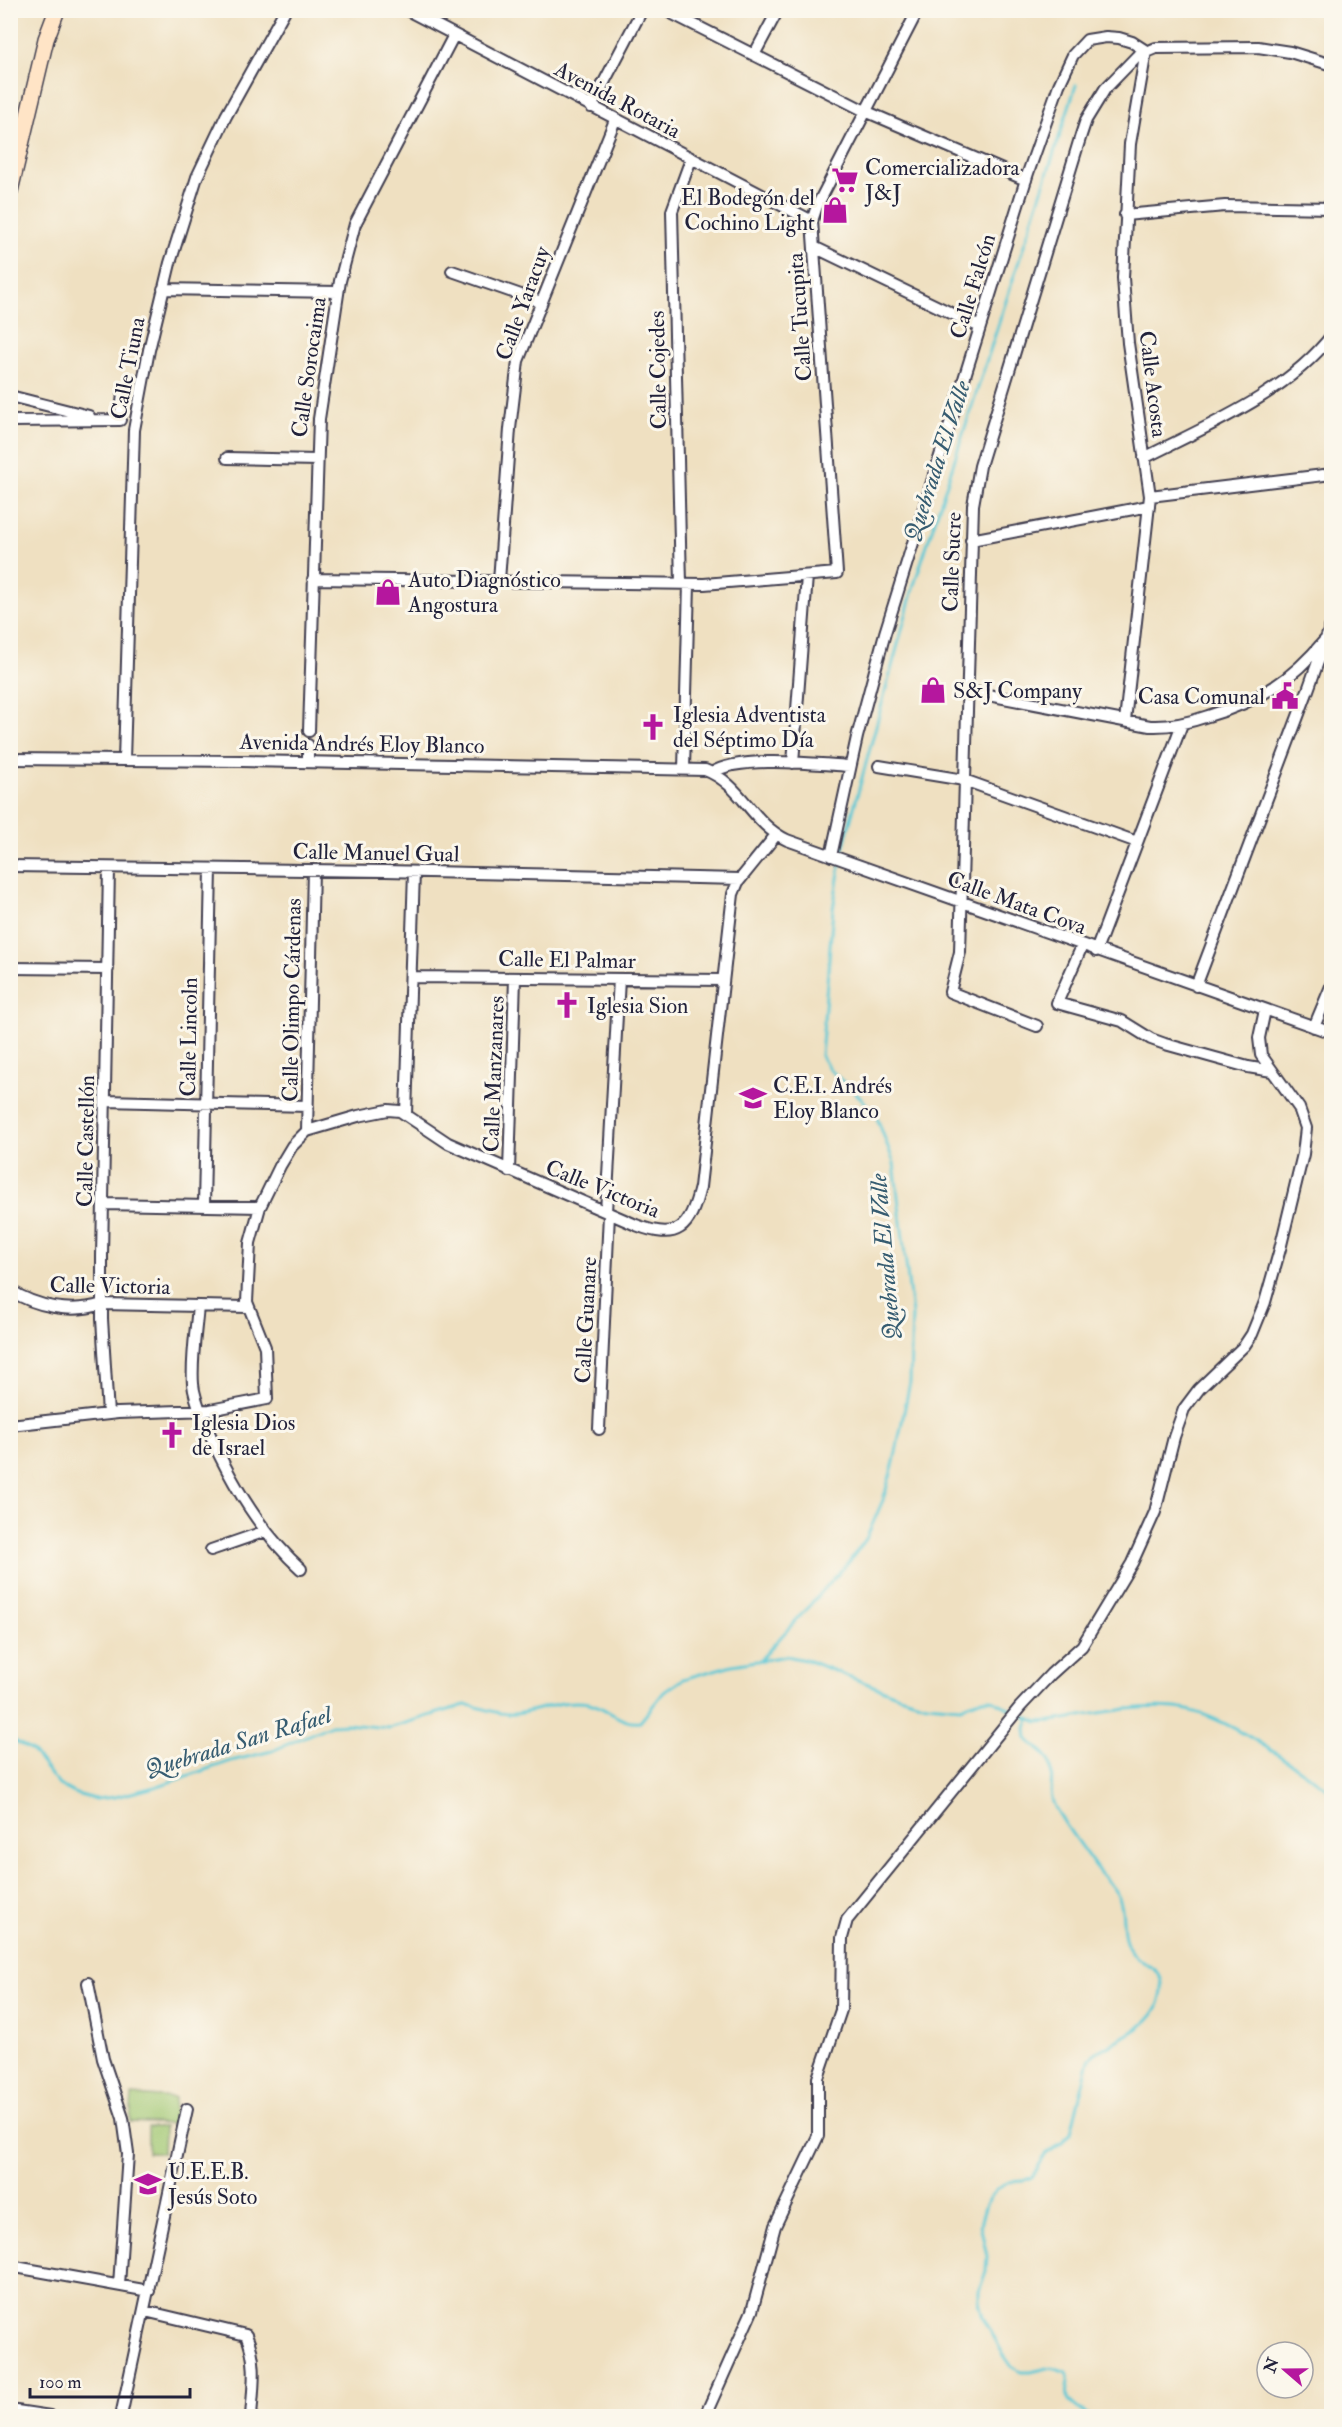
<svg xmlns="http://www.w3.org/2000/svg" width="1342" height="2427" viewBox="0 0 1342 2427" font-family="'IM FELL Double Pica',serif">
	<rect width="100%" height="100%" fill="#fbf7ec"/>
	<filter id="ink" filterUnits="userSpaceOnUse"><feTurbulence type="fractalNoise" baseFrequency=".0167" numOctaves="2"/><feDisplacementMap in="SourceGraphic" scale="12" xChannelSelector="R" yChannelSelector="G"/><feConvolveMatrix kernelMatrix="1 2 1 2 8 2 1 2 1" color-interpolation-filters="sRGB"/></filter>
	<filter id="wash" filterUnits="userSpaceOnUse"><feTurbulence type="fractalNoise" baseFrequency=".008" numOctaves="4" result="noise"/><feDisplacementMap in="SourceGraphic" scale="24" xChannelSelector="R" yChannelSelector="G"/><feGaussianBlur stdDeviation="1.35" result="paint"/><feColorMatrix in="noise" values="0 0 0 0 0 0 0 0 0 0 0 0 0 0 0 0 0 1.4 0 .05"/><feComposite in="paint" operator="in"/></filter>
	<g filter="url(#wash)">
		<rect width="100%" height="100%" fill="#efe0c1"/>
		<!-- green -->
		<path fill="#a1c772" stroke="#627456" stroke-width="1.5" d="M132,2095L175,2098L173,2124L130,2122Z
			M148,2127H164L163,2153H148Z"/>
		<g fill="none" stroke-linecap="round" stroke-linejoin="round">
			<!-- stream -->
			<path stroke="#5cc8d5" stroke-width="3" d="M842,852L914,585L1076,85
				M760,1660L848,1563L866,1539L883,1500L894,1462L910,1382L912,1314L894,1163L877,1118L862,1099L830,1070L821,1056L833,909L840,866
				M1019,1714L1038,1722L1052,1721C1091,1715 1135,1704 1175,1708C1224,1712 1291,1764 1332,1792
				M1029,1720L1026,1728L1027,1738C1033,1747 1044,1750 1049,1760C1056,1776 1046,1793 1056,1809C1068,1830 1083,1849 1097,1869C1104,1878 1114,1887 1119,1898C1126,1914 1120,1932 1128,1947C1139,1969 1171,1963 1160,2001C1151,2029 1116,2039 1094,2054L1089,2060L1071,2132L1062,2143L1046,2154L1032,2177L1023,2181L1009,2182L996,2190L986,2204L980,2224L987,2256L986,2271L979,2291V2302L983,2317L1003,2354L1012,2367L1021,2372H1031L1052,2367L1067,2372C1072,2382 1062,2391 1069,2400C1074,2407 1082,2411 1088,2416
				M10,1738L32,1751L59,1785L76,1794L95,1799L115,1797L155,1787L231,1761L272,1751L331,1725L347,1724L389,1728L465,1705C482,1706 498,1716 515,1714C540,1711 562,1698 589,1703C607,1707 621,1725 640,1722L664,1692L683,1679L732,1665L787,1656L809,1661L899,1696L927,1704L961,1707L982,1699H991L1014,1711"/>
		</g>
	</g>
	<g filter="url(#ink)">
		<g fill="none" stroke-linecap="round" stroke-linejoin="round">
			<defs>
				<path id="street" d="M407,10L812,221
					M665,10L865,111L1026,180
					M754,55L778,10
					M591,107L642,10
					M1125,215L1225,206L1332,208
					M814,247L980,327
					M452,271L541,302
					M163,289L338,292
					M10,396L89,416
					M10,421L120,420L123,394
					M227,458L317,460
					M1144,458C1209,425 1286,394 1332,335
					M1150,496L1332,474
					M971,540L1149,506
					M313,579L704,584L837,573L812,221L817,206L918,10
					M499,581L510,429L518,361L615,120
					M681,583L672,211L691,159
					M967,691L1150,726C1171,727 1188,723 1208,716C1259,701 1291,681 1325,640L1332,642
					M309,731L319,419L340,281L355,224L454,35
					M10,759L241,761L705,770C742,784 751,823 787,840L1332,1033
					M124,760L134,430L149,350L170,263L197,177L226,116L285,10
					M308,762V745
					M793,763L807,576
					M879,766L964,780L1137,842
					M684,769L689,584
					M712,773C737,755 818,764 850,766
					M831,856L857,737L885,633L1028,173L1059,85L1073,55L1087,40L1106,37L1119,38L1132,42L1146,51L1130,144L1123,278L1128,343L1150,496L1125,721
					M10,866L385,871L740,879
					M1082,946L1057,1003L1122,1021L1151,1039L1165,1044L1248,1067L1272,1071
					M1096,951L1182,724
					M10,968L108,969
					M411,977L723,980
					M1196,986L1308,690L1332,622
					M1037,1026L950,992L960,952L973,505L980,466L1081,135L1086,120L1105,89L1137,56L1156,48L1258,47L1290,52L1332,65
					M1314,1027L1332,984
					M106,1101L308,1106
					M406,1114L414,872
					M307,1131L313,870
					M509,1171L515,978
					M103,1204L260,1207
					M204,1206L211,869
					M606,1212L619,979
					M10,1290C36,1307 72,1314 102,1304L248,1307
					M198,1306C196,1331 191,1359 193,1384C194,1399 202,1414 207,1428C229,1479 259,1531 301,1569
					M108,1414L102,1319V1256L109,868
					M10,1425L118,1413L210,1410L267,1399L265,1347L247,1302L250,1243L260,1207L280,1166L292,1146L307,1131L358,1116L388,1110L400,1111L448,1143L636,1225C678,1241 690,1229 700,1187L733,894L738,882L776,835
					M599,1429L609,1214
					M211,1550L266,1531
					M88,1983L103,2059L123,2118L128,2154L119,2285
					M10,2266L149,2291
					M145,2311L246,2335C258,2361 253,2388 251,2416
					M10,2410L50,2416
					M121,2416L187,2109
					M705,2416L752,2311L775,2226L818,2136V2078L841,2010L842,1938L847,1920L1020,1707L1051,1674L1082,1646L1132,1563L1155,1512L1174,1437L1184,1409L1199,1389L1244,1346L1252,1334L1265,1302L1280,1249L1303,1154L1306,1128L1299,1108L1261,1055L1259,1038L1265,1010"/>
				<path id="secondary" d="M10,191L46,39L57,10"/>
			</defs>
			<!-- street casing -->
			<use href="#street" stroke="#413e4f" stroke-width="14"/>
			<!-- secondary casing -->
			<use href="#secondary" stroke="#413e4f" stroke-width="18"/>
			<!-- street -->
			<use href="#street" stroke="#fff" stroke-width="10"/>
			<!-- secondary -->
			<use href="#secondary" stroke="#ffe4c6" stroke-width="15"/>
		</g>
	</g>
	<!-- icons -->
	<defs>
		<symbol id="supermarket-bare" viewBox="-9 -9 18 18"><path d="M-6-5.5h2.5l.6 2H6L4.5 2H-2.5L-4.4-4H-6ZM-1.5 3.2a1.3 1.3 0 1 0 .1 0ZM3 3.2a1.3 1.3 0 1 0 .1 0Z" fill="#b5179e" stroke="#fbf7ec" stroke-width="2.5" paint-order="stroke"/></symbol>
		<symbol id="shop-bare" viewBox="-9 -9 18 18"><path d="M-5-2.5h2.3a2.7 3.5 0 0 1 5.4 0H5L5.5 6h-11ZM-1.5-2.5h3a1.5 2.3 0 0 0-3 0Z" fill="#b5179e" stroke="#fbf7ec" stroke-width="2.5" paint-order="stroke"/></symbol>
		<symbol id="civic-bare" viewBox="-9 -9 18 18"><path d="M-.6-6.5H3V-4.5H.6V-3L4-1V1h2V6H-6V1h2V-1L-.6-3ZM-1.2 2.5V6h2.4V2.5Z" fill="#b5179e" stroke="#fbf7ec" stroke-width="2.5" paint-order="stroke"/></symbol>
		<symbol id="church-bare" viewBox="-9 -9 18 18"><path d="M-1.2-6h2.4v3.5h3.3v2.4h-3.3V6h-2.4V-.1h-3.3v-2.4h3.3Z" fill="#b5179e" stroke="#fbf7ec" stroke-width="2.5" paint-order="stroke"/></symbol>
		<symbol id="school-bare" viewBox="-9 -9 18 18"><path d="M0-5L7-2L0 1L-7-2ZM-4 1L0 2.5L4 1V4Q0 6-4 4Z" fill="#b5179e" stroke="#fbf7ec" stroke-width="2.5" paint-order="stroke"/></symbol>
	</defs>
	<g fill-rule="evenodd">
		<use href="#supermarket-bare" x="826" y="161" width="38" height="38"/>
		<use href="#shop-bare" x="816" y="191" width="38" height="38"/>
		<use href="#shop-bare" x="369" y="573" width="38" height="38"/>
		<use href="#shop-bare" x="914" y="671" width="38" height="38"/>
		<use href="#civic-bare" x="1266" y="677" width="38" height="38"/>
		<use href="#church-bare" x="634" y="708" width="38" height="38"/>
		<use href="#church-bare" x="548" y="986" width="38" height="38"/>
		<use href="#school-bare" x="734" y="1079" width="38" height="38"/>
		<use href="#church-bare" x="153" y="1416" width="38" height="38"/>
		<use href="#school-bare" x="129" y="2165" width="38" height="38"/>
	</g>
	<g text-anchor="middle" stroke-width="6" stroke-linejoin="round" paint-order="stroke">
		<!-- street labels -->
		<g font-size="22" fill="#22223b" stroke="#fbf7ec">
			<text transform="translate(618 99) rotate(28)" y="8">Avenida Rotaria</text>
			<text transform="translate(972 286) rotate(-73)" y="8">Calle Falcón</text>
			<text transform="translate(522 303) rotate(-70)" y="8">Calle Yaracuy</text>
			<text transform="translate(799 317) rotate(-94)" y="8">Calle Tucupita</text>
			<text transform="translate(308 367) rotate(-82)" y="8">Calle Sorocaima</text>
			<text transform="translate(127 368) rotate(-79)" y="8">Calle Tiuna</text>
			<text transform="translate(657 370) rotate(-91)" y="8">Calle Cojedes</text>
			<text transform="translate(1154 384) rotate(83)" y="8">Calle Acosta</text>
			<text transform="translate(951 562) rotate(-88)" y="8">Calle Sucre</text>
			<text transform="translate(362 743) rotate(1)" y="8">Avenida Andrés Eloy Blanco</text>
			<text transform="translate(376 852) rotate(1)" y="8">Calle Manuel Gual</text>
			<text transform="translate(1017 902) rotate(20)" y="8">Calle Mata Cova</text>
			<text transform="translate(567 959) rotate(1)" y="8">Calle El Palmar</text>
			<text transform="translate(291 1000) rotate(-89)" y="8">Calle Olimpo Cárdenas</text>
			<text transform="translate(188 1037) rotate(-89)" y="8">Calle Lincoln</text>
			<text transform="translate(493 1074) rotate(-88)" y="8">Calle Manzanares</text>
			<text transform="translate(85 1141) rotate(-89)" y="8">Calle Castellón</text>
			<text transform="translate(603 1188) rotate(22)" y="8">Calle Victoria</text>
			<text transform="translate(110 1285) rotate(1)" y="8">Calle Victoria</text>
			<text transform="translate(585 1320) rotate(-87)" y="8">Calle Guanare</text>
		</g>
		<!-- poi labels -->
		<g font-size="22" fill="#22223b" stroke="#fbf7ec" text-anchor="start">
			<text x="865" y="175">Comercializadora<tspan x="865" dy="25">J&amp;J</tspan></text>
			<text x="815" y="205" text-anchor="end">El Bodegón del<tspan x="815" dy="25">Cochino Light</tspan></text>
			<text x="408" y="587">Auto Diagnóstico<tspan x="408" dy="25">Angostura</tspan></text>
			<text x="953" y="698">S&amp;J Company</text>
			<text x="1265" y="704" text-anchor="end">Casa Comunal</text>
			<text x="673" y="722">Iglesia Adventista<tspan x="673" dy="25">del Séptimo Día</tspan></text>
			<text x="587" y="1013">Iglesia Sion</text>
			<text x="773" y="1093">C.E.I. Andrés<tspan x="773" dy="25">Eloy Blanco</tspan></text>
			<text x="192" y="1430">Iglesia Dios<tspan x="192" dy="25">de Israel</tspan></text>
			<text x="168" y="2179">U.E.E.B.<tspan x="168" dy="25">Jesús Soto</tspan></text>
		</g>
		<!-- water labels -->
		<g font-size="24" font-style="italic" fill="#365c71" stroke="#fbf7ec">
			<text transform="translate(937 461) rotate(-72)" y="8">Quebrada El Valle</text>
			<text transform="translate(885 1257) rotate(-95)" y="8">Quebrada El Valle</text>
			<text transform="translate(238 1742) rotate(-17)" y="8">Quebrada San Rafael</text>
		</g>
	</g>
	<!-- margin -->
	<rect width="1342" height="2427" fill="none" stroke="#fbf7ec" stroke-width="36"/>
	<!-- north arrow -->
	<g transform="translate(1285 2370) rotate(290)"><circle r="28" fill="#fbf7ec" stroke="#a4a2a5" stroke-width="1.5"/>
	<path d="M0-4.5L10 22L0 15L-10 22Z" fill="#b5179e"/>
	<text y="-9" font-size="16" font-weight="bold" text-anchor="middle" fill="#22223b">N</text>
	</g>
	<!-- scale -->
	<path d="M30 2388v9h160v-9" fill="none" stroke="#22223b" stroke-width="3"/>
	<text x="39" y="2388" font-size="18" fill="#22223b" stroke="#fbf7ec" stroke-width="4.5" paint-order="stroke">100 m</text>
</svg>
